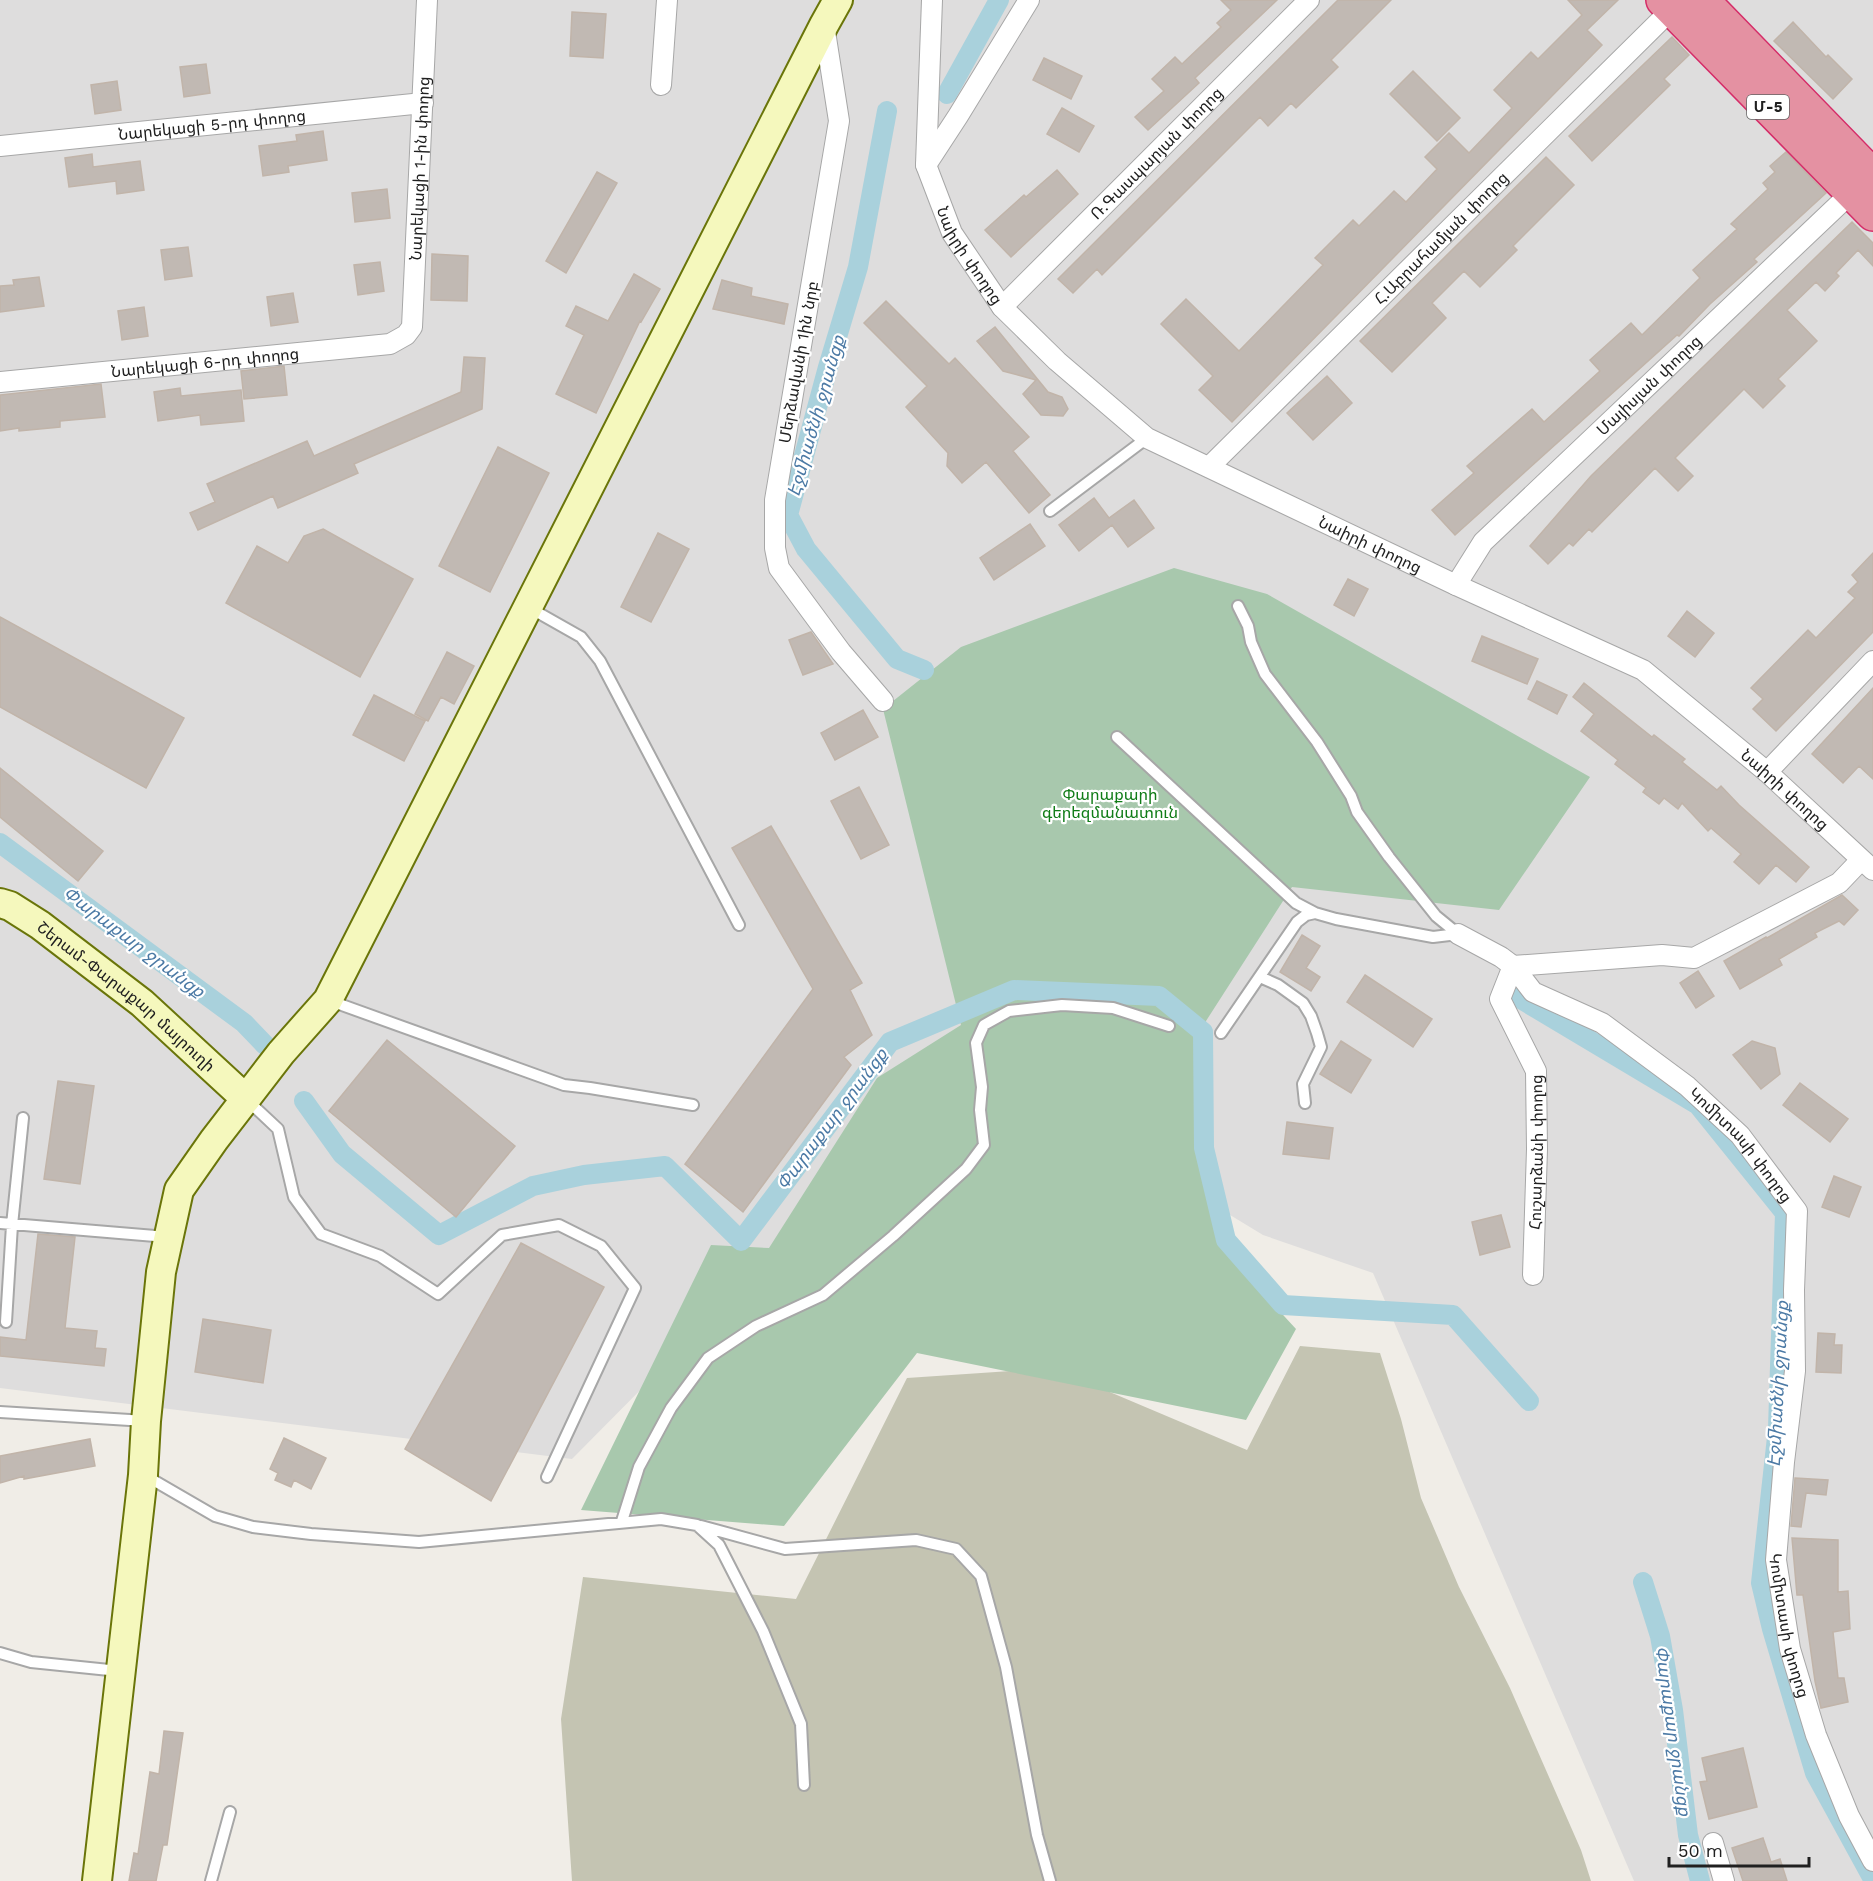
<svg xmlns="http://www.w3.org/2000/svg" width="1873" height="1881" viewBox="0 0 1873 1881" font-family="'Work Sans','Noto Sans Armenian',sans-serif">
	<rect width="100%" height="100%" fill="#f0ede7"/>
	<!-- residential -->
	<path fill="#dedddd" d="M0,0H1873V1881H1634L1373,1273L1263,1235L970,1057L572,1459L0,1388Z"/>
	<!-- construction -->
	<path fill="#c4c4b2" d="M1300,1346L1380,1353L1401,1419L1421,1498L1459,1587L1510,1688L1581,1850L1591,1881H572L561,1719L583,1577L796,1599L907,1378L1053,1368L1247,1450Z"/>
	<!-- cemetery -->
	<path fill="#a8c8ad" d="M1174,568L1267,594L1590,777L1499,910L1292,887L1206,1021L1219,1245L1296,1329L1246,1420L917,1353L784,1526L581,1510L711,1245L769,1248L877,1078L961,1025L883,709L961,647Z"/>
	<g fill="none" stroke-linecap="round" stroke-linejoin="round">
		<!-- canal -->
		<path stroke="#a9d1dc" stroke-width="20" d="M947,94L999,0
			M887,111L858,267L828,367L788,515L806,549L897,659L924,670
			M0,843L244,1023L265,1045
			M1519,998L1698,1105L1785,1213L1778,1428L1761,1583L1772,1629L1815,1773L1873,1879
			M304,1101L342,1154L439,1235L533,1186L584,1175L665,1166L741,1241L890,1042L1014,990L1159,996L1203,1032L1204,1148L1226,1240L1283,1305L1453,1315L1529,1401
			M1643,1582L1660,1636L1673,1710L1688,1835L1700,1881"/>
	</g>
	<!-- building -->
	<path fill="#c1b9b3" stroke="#c1b4a9" stroke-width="1.5" d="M1221,0H1277L1195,78L1199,83L1148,130L1135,117L1164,91L1152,79L1175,57L1182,64L1221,27L1217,23L1231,10Z
		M1338,0H1391L1331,60L1338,67L1296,108L1291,103L1268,126L1260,117L1102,275L1097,269L1073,293L1058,279Z
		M1568,0H1618L1587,30L1602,45L1232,422L1199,390L1213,376L1161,324L1186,299L1239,351L1323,265L1315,258L1353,220L1359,226L1394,191L1406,202L1437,169L1425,157L1449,133L1469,153L1512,108L1494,90L1531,52L1538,59L1582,15Z
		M572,12L606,14L603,58L570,56Z
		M1793,22L1826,57L1828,55L1852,79L1833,99L1774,41Z
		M1672,37L1689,55L1664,79L1670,85L1592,161L1569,136Z
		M1044,58L1082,76L1071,99L1033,80Z
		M206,64L210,93L184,97L180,67Z
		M1413,71L1460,118L1437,141L1390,94Z
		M117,81L121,110L95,114L91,85Z
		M1062,108L1094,126L1079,152L1047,134Z
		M323,131L327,160L288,166L289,172L263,176L259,146L297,141L296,135Z
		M1786,152L1826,193L1754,259L1757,262L1710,304L1679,336L1677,335L1455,535L1432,510L1474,473L1467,466L1532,409L1544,422L1600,371L1590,360L1631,323L1642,335L1700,278L1693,270L1737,229L1731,224L1768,189L1763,183L1775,172L1770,166Z
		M92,154L93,167L140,161L144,190L117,194L116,181L69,187L65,158Z
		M1546,157L1574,185L1513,246L1517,250L1480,287L1464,271L1432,303L1446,318L1392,372L1360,341Z
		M1057,170L1078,194L1011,257L985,230L1024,195L1026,197Z
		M597,172L617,183L566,273L546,261Z
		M387,189L390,218L355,222L352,193Z
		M1852,222L1873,243V266L1858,250L1836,273L1839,276L1825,291L1816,282L1787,310L1817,341L1778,379L1785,386L1763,408L1744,389L1675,458L1693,476L1678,491L1655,468L1592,532L1589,529L1573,546L1569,543L1548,564L1530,546L1591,476Z
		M188,247L192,276L165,280L161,250Z
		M432,254L468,256L467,301L431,300Z
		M380,262L384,291L358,295L354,265Z
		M634,274L660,289L641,322L640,321L596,413L556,394L584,335L566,326L576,306L608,321Z
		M39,277L44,306L0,312V286L14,285L13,280Z
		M722,280L752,288L751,296L788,304L784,324L713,309Z
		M293,293L298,322L271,326L267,297Z
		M886,301L949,364L955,358L1029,437L1013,451L1050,495L1029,513L986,462L962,483L947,466L948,453L906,407L927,386L864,323Z
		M144,307L148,336L122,340L118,311Z
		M995,327L1048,392L1062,397L1068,409L1063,416L1041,415L1023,394L1036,380L1003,371L977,341Z
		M464,357L485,358L482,409L354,464L358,473L278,508L273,496L198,530L190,513L215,502L207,484L307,441L314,456L461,392Z
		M284,366L287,395L244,399L241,371Z
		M1327,376L1352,403L1313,440L1287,413Z
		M101,384L105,417L60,421V427L19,431V428L0,431V395Z
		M180,388L181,396L241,390L244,421L201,425L200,415L158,421L154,392Z
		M498,447L549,473L490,592L439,566Z
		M1094,498L1109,518L1134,500L1154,528L1128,547L1112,525L1079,551L1059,525Z
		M1030,524L1045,546L994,580L980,558Z
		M323,529L413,579L360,677L226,603L257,546L288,563L304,536Z
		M658,533L689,549L651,622L621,607Z
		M1873,553V632L1776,731L1753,709L1763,699L1751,688L1808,630L1816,638L1855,598L1848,592L1858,582L1852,575Z
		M1348,579L1368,589L1354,616L1334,605Z
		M1687,611L1714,633L1695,657L1668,636Z
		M0,617L184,718L146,788L0,707Z
		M811,632L833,664L803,675L789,640Z
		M1482,636L1538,659L1527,684L1472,661Z
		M447,652L474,666L454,704L441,697L428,721L415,714Z
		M1537,681L1567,695L1557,714L1528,699Z
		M1584,683L1652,737L1654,735L1685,759L1682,762L1717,790L1721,786L1739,805L1809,867L1796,882L1776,865L1759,884L1734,862L1741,854L1711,828L1708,831L1682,803L1678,809L1664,798L1659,804L1643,792L1646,788L1615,764L1618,760L1581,731L1594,714L1573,697Z
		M1873,688V779L1859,766L1843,783L1812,754Z
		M374,695L425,721L404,761L353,735Z
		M863,710L878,737L835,760L821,733Z
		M0,768L103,851L78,881L0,817Z
		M859,787L889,845L861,859L831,801Z
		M771,826L862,983L850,990L872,1035L844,1057L851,1065L743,1212L685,1164L813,989L732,848Z
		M1842,895L1858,910L1844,925L1839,921L1815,933L1817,937L1779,959L1782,965L1740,989L1724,961L1766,937L1767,938Z
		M1302,935L1320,946L1306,968L1320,977L1311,991L1280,972Z
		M1698,971L1714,996L1696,1008L1680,983Z
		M1365,975L1432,1019L1413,1047L1347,1002Z
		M387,1040L515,1146L456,1217L329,1111Z
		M1341,1041L1371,1060L1351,1093L1320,1074Z
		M1752,1041L1775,1048L1780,1074L1761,1089L1733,1055Z
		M58,1081L94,1086L80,1184L44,1179Z
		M1800,1083L1848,1119L1830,1142L1783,1105Z
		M1287,1122L1333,1128L1329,1159L1283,1154Z
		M1834,1176L1861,1187L1849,1217L1822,1207Z
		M1501,1215L1510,1247L1480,1255L1472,1222Z
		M38,1234L75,1237L65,1328L97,1331L95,1348L106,1349L104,1366L0,1356V1337L26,1340Z
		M521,1243L604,1287L491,1501L405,1449Z
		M203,1319L271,1330L263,1383L195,1372Z
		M1818,1333L1835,1334L1834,1345H1842L1841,1373L1816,1372Z
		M284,1438L326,1458L311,1489L294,1480L291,1487L275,1480L278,1473L270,1469Z
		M90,1439L95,1466L24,1479V1476L0,1483V1456Z
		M1795,1478L1828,1480L1826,1495L1806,1493L1801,1527L1791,1526Z
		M1792,1538L1838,1540V1592L1848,1591L1850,1629L1833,1632L1838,1678H1844L1848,1702L1821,1708L1815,1681L1803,1595H1797Z
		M164,1731L183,1733L167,1845H163L156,1881H129L134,1853L138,1854L150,1772L159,1774Z
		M1743,1748L1757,1807L1709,1819L1700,1782L1707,1781L1702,1758Z
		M1763,1838L1771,1862L1780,1859L1787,1881H1743L1732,1848Z"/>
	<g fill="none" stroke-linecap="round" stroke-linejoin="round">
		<defs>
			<path id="lane" d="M1050,511L1147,438
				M1238,606L1248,626L1251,642L1265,674L1317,742L1351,796L1357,812L1389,857L1436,916L1458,934
				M528,607L581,637L600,661L739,925
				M1117,737L1296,903L1315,913
				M1260,977L1278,985L1303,1003L1311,1016L1317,1033L1321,1047L1303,1084L1305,1103
				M328,1000L564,1085L590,1088L693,1105
				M1221,1033L1297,922L1306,915L1315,913L1336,919L1433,937L1458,934
				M246,1099L278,1129L294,1197L321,1234L380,1256L438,1294L502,1235L559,1225L601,1246L635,1288L547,1477
				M0,1223L167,1237
				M6,1322L12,1225L23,1118
				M0,1412L146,1421
				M146,1476L215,1516L253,1527L311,1534L419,1542L661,1519L697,1525L719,1545L763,1631L801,1724L804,1785
				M622,1521L639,1467L671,1408L708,1358L756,1326L823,1295L893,1236L966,1169L984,1145L980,1110L982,1087L976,1043L984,1025L1009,1011L1062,1005L1113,1008L1169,1026
				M701,1526L785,1549L916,1540L956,1549L981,1576L1006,1667L1037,1835L1050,1881
				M0,1653L31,1662L119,1671
				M211,1881L230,1812"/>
			<g id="street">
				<path id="s1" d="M932,0L926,165L952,233L1002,307L1057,361L1147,438L1456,585L1643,670L1767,772L1873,870"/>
				<path d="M824,25L839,121L775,500V548L779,568L841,652L883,701"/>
				<path d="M661,85L667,0"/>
				<path id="s2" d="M0,146L423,103"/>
				<path d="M926,165L958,116L1029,0"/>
				<path id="s3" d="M1002,307L1309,0"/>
				<path id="s4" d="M0,382L390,344L406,335L412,327L427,0"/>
				<path id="s5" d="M1209,467L1672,9"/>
				<path id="s6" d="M1456,585L1483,542L1852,192"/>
				<path d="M1767,772L1873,661"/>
				<path id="s7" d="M1458,934L1501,957L1513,966L1533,992L1602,1023L1687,1086L1740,1135L1797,1211L1794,1290L1795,1371L1784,1462L1776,1560L1790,1649L1816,1735L1849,1816L1873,1861"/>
				<path id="s8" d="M1533,1275L1537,1149L1536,1071L1500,999L1513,966L1662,955L1694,958L1839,883L1861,860"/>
				<path d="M1713,1843L1724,1881"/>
			</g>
			<g id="secondary">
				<path id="s9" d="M0,903L10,906L40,925L142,1003L246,1099"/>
				<path d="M97,1881L143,1475L146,1421L161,1272L179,1190L214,1140L281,1053L328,1000L824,25L838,0"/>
			</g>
			<path id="highway" d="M1663,0L1873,214
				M1702,0L1873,176"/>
		</defs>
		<!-- lane casing -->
		<use href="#lane" stroke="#a7a7a7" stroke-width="14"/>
		<!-- street casing -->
		<use href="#street" stroke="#a7a7a7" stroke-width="22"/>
		<!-- secondary casing -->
		<use href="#secondary" stroke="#6a7509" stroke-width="32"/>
		<!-- highway casing -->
		<use href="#highway" stroke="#d52c68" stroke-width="36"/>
		<!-- lane -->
		<use href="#lane" stroke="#fff" stroke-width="10"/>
		<!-- street -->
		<use href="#street" stroke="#fff" stroke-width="20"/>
		<!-- secondary -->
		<use href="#secondary" stroke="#f5f8bd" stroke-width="28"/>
		<!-- highway -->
		<use href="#highway" stroke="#e491a2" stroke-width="33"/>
	</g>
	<g text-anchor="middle" stroke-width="4.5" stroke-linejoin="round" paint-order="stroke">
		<!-- shield labels -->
		<rect fill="#fff" stroke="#636363" stroke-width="1.5" x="1747" y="95" width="42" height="24" rx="4.5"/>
		<g font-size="15" font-weight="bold" fill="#202020">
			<text x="1768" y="112">Մ-5</text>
		</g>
		<!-- street labels -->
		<g font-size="16" fill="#202020" stroke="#fff">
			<text dy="6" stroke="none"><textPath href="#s2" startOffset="213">Նարեկացի 5-րդ փողոց</textPath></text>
			<text dy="6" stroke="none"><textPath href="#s3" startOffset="218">Ռ.Գասպարյան փողոց</textPath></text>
			<text dy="6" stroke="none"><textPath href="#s4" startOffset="579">Նարեկացի 1-ին փողոց</textPath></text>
			<text dy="6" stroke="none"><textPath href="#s5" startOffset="326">Հ.Աբրահամյան փողոց</textPath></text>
			<text dy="6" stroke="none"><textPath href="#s1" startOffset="266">Նաիրի փողոց</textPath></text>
			<text dy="6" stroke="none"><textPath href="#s4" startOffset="206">Նարեկացի 6-րդ փողոց</textPath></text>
			<text transform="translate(798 362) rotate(-80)" y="6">Մերձավանի 1ին նրբ</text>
			<text dy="6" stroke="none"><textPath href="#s6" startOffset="279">Մայիսյան փողոց</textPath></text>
			<text dy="6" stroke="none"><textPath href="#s1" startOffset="770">Նաիրի փողոց</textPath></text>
			<text dy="6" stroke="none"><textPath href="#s1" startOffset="1256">Նաիրի փողոց</textPath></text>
			<text dy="6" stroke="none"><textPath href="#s9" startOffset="158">Շերամ-Փարաքար մայրուղի</textPath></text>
			<text dy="6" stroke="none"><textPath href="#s7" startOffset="358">Կոմիտասի փողոց</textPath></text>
			<text dy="6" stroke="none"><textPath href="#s8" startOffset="123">Հուշարձանի փողոց</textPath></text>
			<text dy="6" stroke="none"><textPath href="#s7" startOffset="862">Կոմիտասի փողոց</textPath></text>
		</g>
		<!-- park labels -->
		<g font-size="16" fill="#107c17" stroke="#fff">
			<text x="1110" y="800">Փարաքարի<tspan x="1110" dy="18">գերեզմանատուն</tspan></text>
		</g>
		<!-- water labels -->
		<g font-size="18" font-style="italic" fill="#4c7aa5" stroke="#fff">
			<text transform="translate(816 416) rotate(-74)" y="6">Էջմիածնի ջրանցք</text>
			<text transform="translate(134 942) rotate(37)" y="6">Փարաքար ջրանցք</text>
			<text transform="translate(832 1119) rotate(-53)" y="6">Փարաքար ջրանցք</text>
			<text transform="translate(1778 1384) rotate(-87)" y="6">Էջմիածնի ջրանցք</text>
			<text transform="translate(1673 1731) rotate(82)" y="6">Փարաքար ջրանցք</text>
		</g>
	</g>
	<!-- scale -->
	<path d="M1669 1857v9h140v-9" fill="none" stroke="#202020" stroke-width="3"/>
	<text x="1678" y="1857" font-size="18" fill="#202020" stroke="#ffffff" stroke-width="4.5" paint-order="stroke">50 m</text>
</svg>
